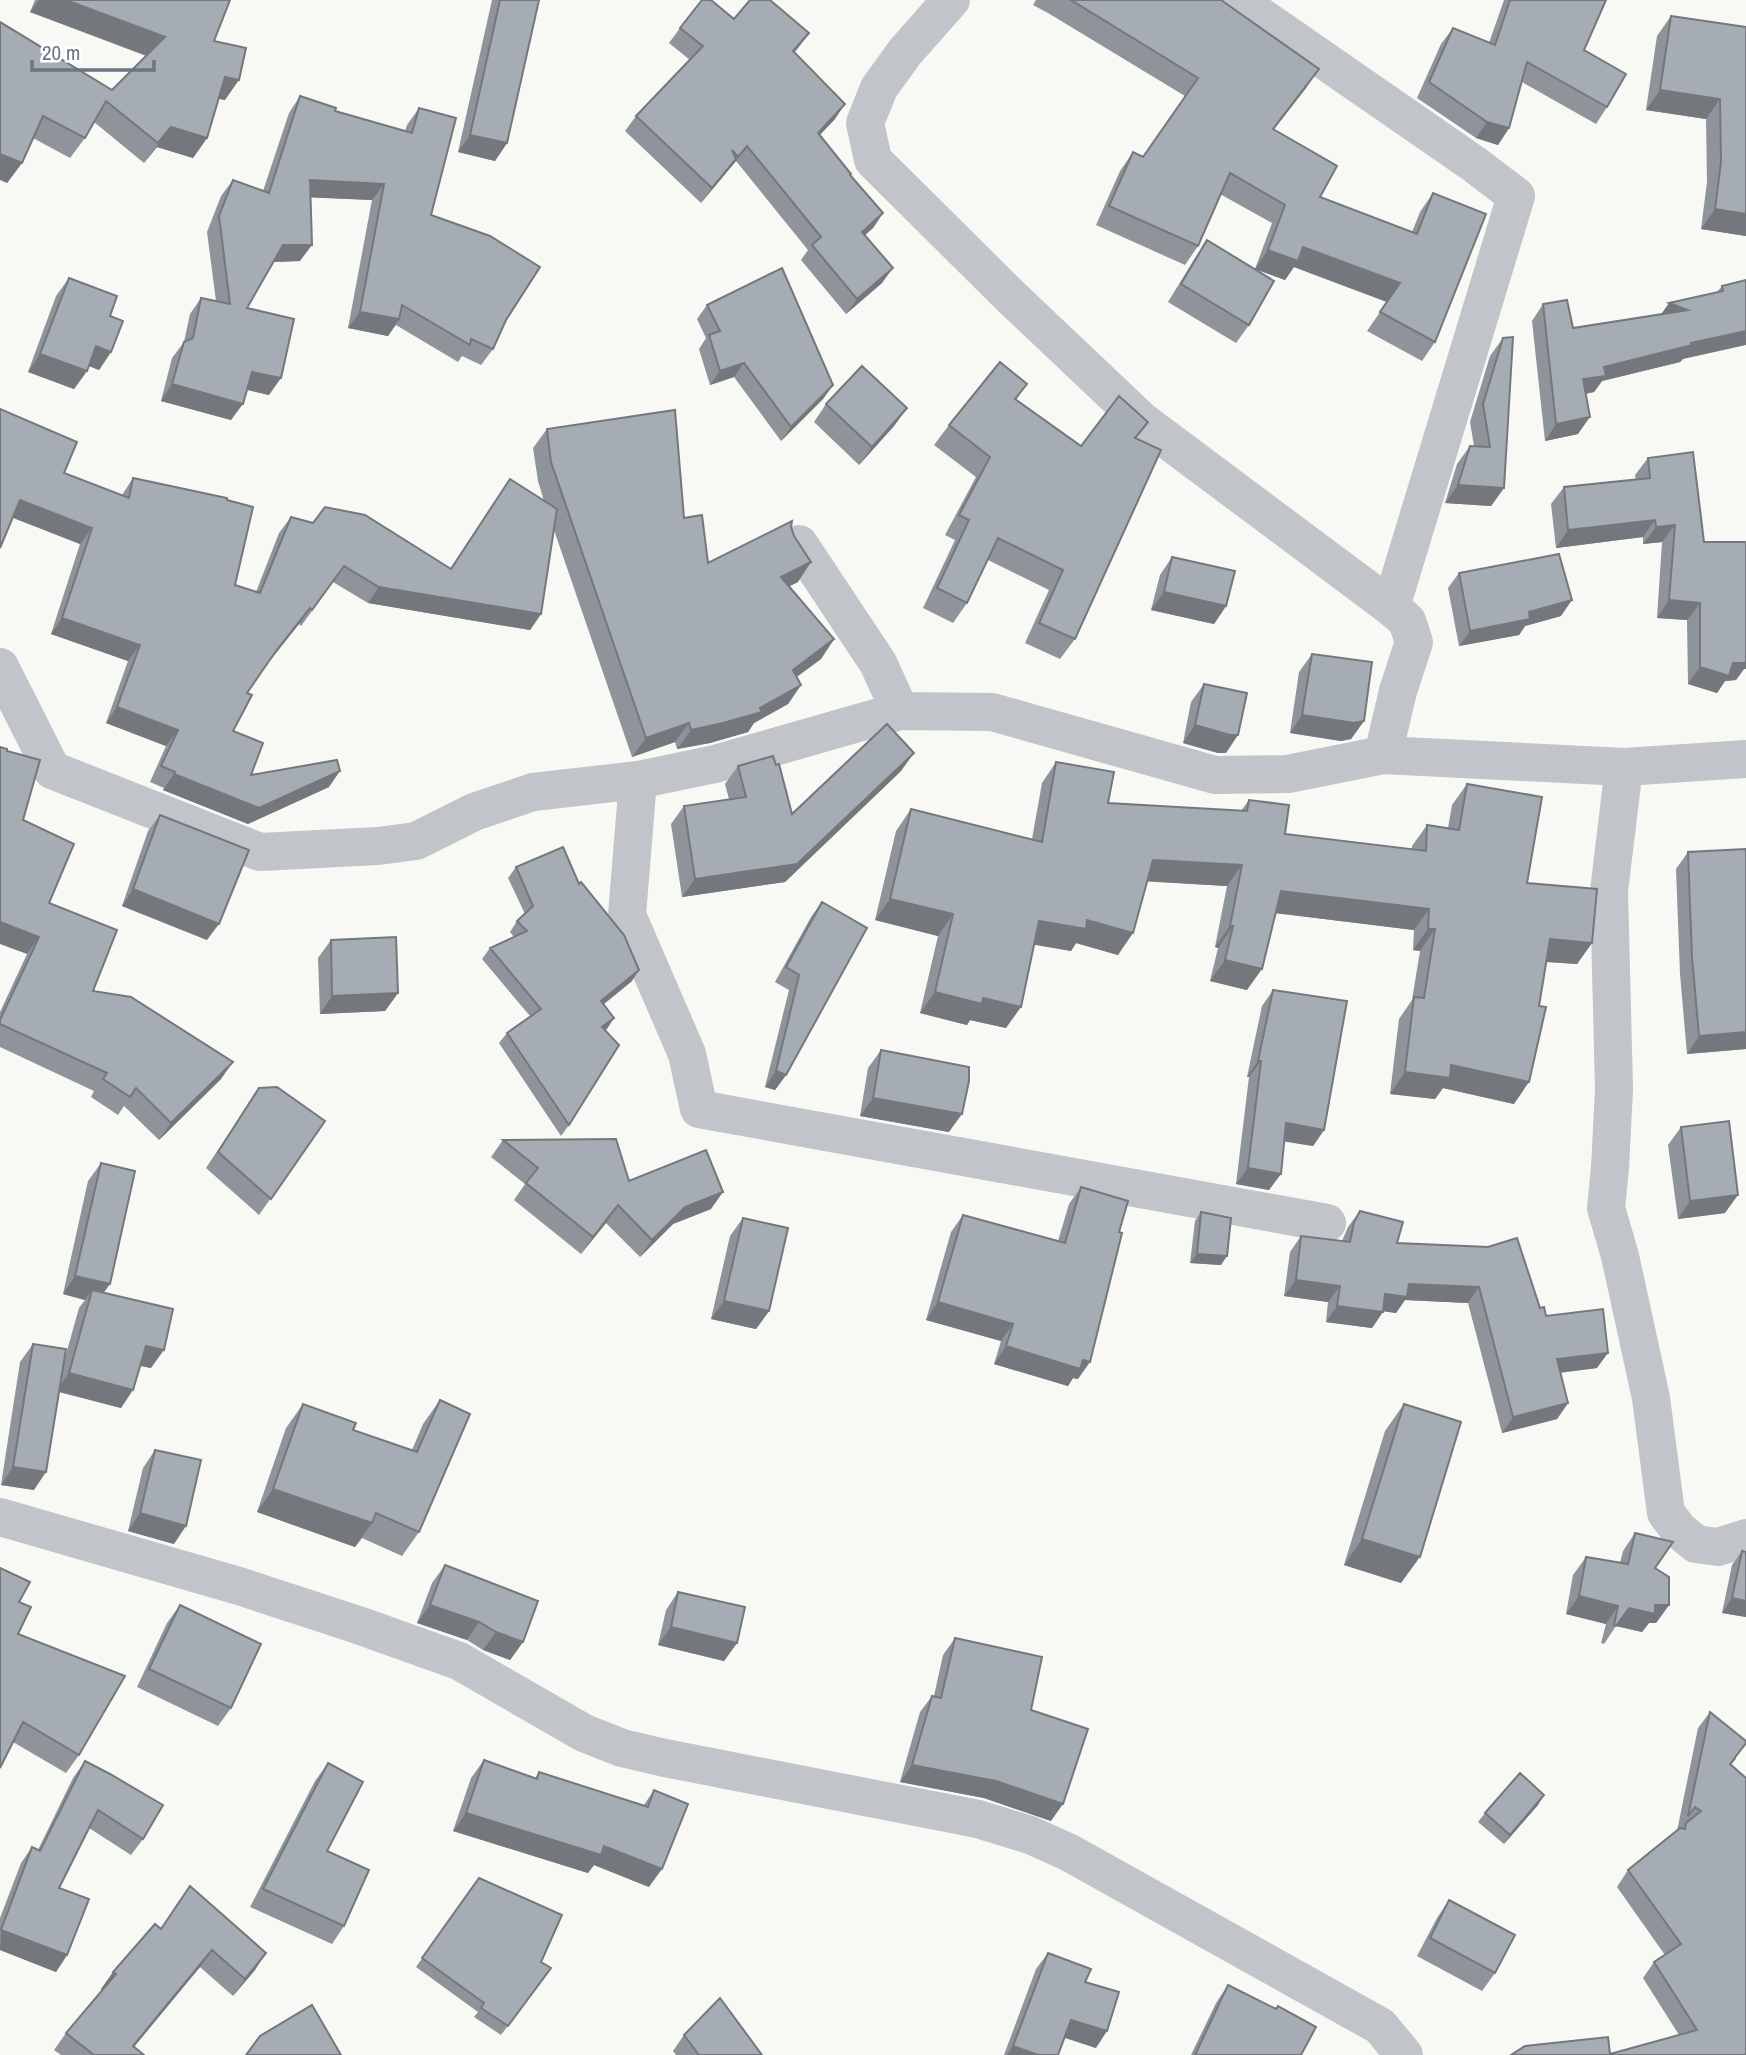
<svg xmlns="http://www.w3.org/2000/svg" width="1746" height="2055" viewBox="0 0 1746 2055" font-family="'Archivo Narrow',sans-serif">
	<rect width="100%" height="100%" fill="#f8f8f5"/>
	<g fill="none" stroke-linecap="round" stroke-linejoin="round">
		<!-- minor -->
		<path stroke="#c1c4c8" stroke-width="38" d="M951,0L905,52L879,88L865,123L873,160L1009,295L1142,421L1391,607L1407,621L1414,642L1398,691L1383,755
			M1237,0L1474,164L1516,196L1391,607
			M799,544L878,663L900,711
			M0,667L52,770L260,852L378,846L416,841L474,812L533,792L638,780L715,764L900,711L992,712L1215,775L1288,774L1383,755L1624,767L1746,759
			M1624,767L1609,891L1614,1089L1610,1168L1606,1208L1620,1256L1651,1398L1666,1513L1679,1530L1696,1544L1718,1547L1746,1538
			M638,780L627,915L687,1054L699,1109L1327,1223
			M0,1517L239,1586L358,1625L459,1661L584,1733L622,1748L665,1758L978,1819L1030,1835L1068,1852L1380,2026L1404,2055"/>
	</g>
	<!-- wall -->
	<path fill="#8e949a" d="M35,0H230L214,41L225,100L219,99L207,138L193,158L157,147L144,163L94,122L85,138L70,158L33,138L22,163L7,183L0,22L112,90L146,56L30,12Z
		M492,0H539L507,143L495,161L458,152Z
		M1036,0H1221L1306,88L1274,129L1320,197L1412,232L1420,212L1433,193L1435,342L1422,361L1367,331L1387,302L1294,267L1285,280L1255,269L1272,223L1220,194L1198,246L1185,265L1096,225L1120,171L1133,152L1143,157L1185,96L1048,13L1033,5Z
		M1504,0H1606L1584,50L1607,107L1596,124L1522,82L1509,128L1498,145L1476,138L1417,98L1441,44L1453,28L1489,43Z
		M1671,16L1746,27V236L1701,229L1707,182L1706,119L1646,110L1657,36Z
		M734,19L809,33L794,53L835,119L820,135L850,175L883,213L873,228L864,235L882,283L846,314L801,260L808,250L736,161L701,203L625,131L636,116L690,60L669,43L680,28Z
		M300,96L335,111L405,131L407,125L419,108L431,215L506,320L493,349L481,365L462,356L458,362L396,325L388,336L348,328L372,200L311,197L300,261L274,262L247,308L269,395L247,390L231,420L161,401L172,358L184,342L190,314L201,298L216,301L207,232L221,196L233,180L263,191L289,113Z
		M1207,240L1249,325L1236,343L1168,302L1195,258Z
		M69,278L110,316L111,352L99,370L89,366L87,371L74,389L28,372L56,296Z
		M1746,280L1680,362L1602,381L1594,392L1586,394L1578,434L1545,441L1532,321L1543,304L1573,328L1661,315L1717,292L1722,286Z
		M707,305L833,385L823,399L781,441L734,377L710,385L699,349L706,338L697,319Z
		M1503,338L1504,488L1491,506L1445,503L1457,464L1470,446H1474L1470,422L1490,356Z
		M1027,384L1016,400L1081,446L1136,439L1075,639L1060,659L1025,643L1049,590L988,560L967,603L953,623L923,608L955,540L945,535L976,477L934,445L949,425Z
		M826,404L907,408L894,426L859,465L814,422Z
		M0,409L64,473L122,495L133,478L227,500L235,585L256,592L279,533L291,517L450,569L510,479L544,501L538,481L533,448L547,429L684,518L708,563L791,527L798,582L789,586L834,639L821,659L797,677L801,685L788,704L754,723L748,732L710,743L677,749L675,742L632,757L554,530L541,614L530,630L368,603L333,582L301,626L299,624L266,665L247,693L233,731L251,775L329,787L248,824L163,790L164,788L150,782L166,746L106,723L128,661L51,634L80,544L13,518Z
		M1648,458L1704,542L1744,669L1736,680L1725,681L1717,693L1688,684L1687,620L1657,618L1662,542L1643,544V537L1556,548L1551,504L1564,487L1636,480L1635,475Z
		M1172,557L1226,606L1214,624L1151,610L1160,575Z
		M1459,573L1561,616L1525,626L1519,635L1459,646L1448,588Z
		M1312,654L1364,721L1351,739L1341,741L1290,733L1299,672Z
		M1204,684L1226,753H1218L1183,743L1191,702Z
		M7,751L23,820L49,903L93,991L221,1079L159,1140L124,1106L118,1115L91,1097L94,1091L0,1047V1012L27,954Z
		M1056,762L1108,803L1241,811L1249,800L1285,834L1412,849V846L1427,825L1448,828L1452,805L1467,784L1527,883L1592,943L1577,964L1546,962L1514,1104L1443,1088L1435,1099L1390,1094L1399,1019L1412,1000L1420,951L1413,950L1414,930L1276,913L1247,990L1210,981L1218,948L1215,947L1227,886L1147,881L1118,955L1076,943L1071,951L1034,944L1006,1028L970,1020L967,1025L920,1013L938,936L875,920L896,831L911,809L1032,839L1042,783Z
		M738,766L792,814L901,771L785,882L682,897L671,824L684,806L729,799L725,784Z
		M160,815L207,940L122,906L148,831Z
		M1688,852L1746,1049L1687,1054L1680,974L1676,869Z
		M516,867L579,884L632,981L604,1004L614,1018L605,1030L569,1125L561,1136L499,1043L507,1033L530,1016L482,959L490,948L514,937L510,932L517,921L525,914L508,878Z
		M822,902L786,1075L775,1090L765,1087L789,990L775,982L811,917Z
		M331,940L398,993L385,1011L320,1014L318,958Z
		M1273,990L1324,1130L1313,1146L1284,1141L1269,1190L1236,1184L1249,1077H1247L1262,1006Z
		M881,1050L949,1132L860,1116L868,1068Z
		M259,1088L325,1121L259,1215L206,1168Z
		M1681,1127L1725,1213L1678,1219L1668,1145Z
		M503,1140L629,1181L711,1209L673,1224L640,1257L606,1223L581,1254L514,1200L525,1184L491,1157Z
		M101,1163L104,1293L151,1368L140,1366L121,1408L59,1392L34,1490L1,1485L20,1362L33,1344L63,1365L79,1308L85,1300L63,1294L88,1181Z
		M1081,1187L1078,1379L1073,1378L1068,1386L994,1364L1001,1341L926,1320L951,1232L963,1215L1058,1241L1069,1204Z
		M1360,1211L1397,1243L1540,1308L1546,1316L1597,1368L1560,1373L1568,1403L1557,1419L1502,1433L1468,1303L1405,1300L1396,1313L1383,1311L1372,1328L1326,1322L1328,1302L1284,1296L1290,1252L1301,1236L1342,1241L1348,1227Z
		M1201,1212L1221,1265L1190,1263L1195,1221Z
		M743,1218L769,1311L756,1329L711,1319L730,1236Z
		M440,1400L419,1532L402,1556L362,1538L355,1547L257,1512L286,1428L303,1404L353,1430L412,1450L423,1424Z
		M1404,1404L1401,1583L1344,1565L1385,1431Z
		M155,1450L174,1544L128,1531L143,1468Z
		M1635,1533L1655,1568L1669,1605L1656,1623H1649L1642,1632L1616,1626L1604,1644L1601,1643L1606,1624L1566,1614L1573,1575L1586,1557L1620,1563L1623,1551Z
		M1742,1551L1746,1552V1617L1722,1613L1732,1565Z
		M445,1565L523,1642L510,1660L483,1650L467,1640L417,1623L432,1583Z
		M678,1592L737,1643L724,1661L658,1645L666,1610Z
		M19,1602L18,1634L79,1755L66,1773L13,1742Z
		M180,1605L231,1708L218,1726L137,1687L167,1623Z
		M955,1638L1031,1710L1051,1821L984,1798L900,1782L920,1712L932,1696H934L943,1655Z
		M1710,1712L1736,1759L1731,1765L1746,2055L1610,2054L1679,2035L1643,1978L1654,1962L1665,1955L1617,1887L1628,1870L1677,1831L1698,1728Z
		M484,1760L535,1778L539,1772L644,1805L654,1790L649,1887L594,1865L588,1873L453,1831L471,1778Z
		M85,1761L143,1839L131,1855L89,1828L59,1888L67,1955L56,1972L0,1950V1918L21,1863L32,1847L38,1850L73,1778Z
		M328,1763L327,1851L344,1926L332,1944L250,1907L315,1781Z
		M1538,1805L1504,1844L1478,1822L1485,1813Z
		M479,1878L541,1962L551,1968L501,2035L474,2017L478,2012L416,1967Z
		M190,1886L255,1970L233,1996L200,1967L134,2047L144,2055H61L54,2050L66,2033L103,1990L101,1989L161,1929Z
		M1449,1900L1495,1973L1482,1991L1417,1956L1437,1918Z
		M1048,1953L1085,1982L1096,2048L1065,2038L1058,2055H1004L1036,1969Z
		M1228,1985L1301,2055H1191L1216,2003Z
		M684,2035L762,2055H676L673,2051Z"/>
	<!-- shaded-wall -->
	<path fill="#74787d" d="M39,0H66L165,37L151,57L30,12Z
		M809,33L798,48L782,66L793,51Z
		M1319,69L1306,88L1260,147L1273,129Z
		M225,77L239,80L225,100L211,97Z
		M1660,90L1720,99L1706,119L1646,110Z
		M845,104L835,119L807,148L818,133Z
		M1487,122L1509,128L1498,145L1476,138Z
		M171,127L207,138L193,158L157,147L144,163Z
		M470,135L507,143L495,161L458,152Z
		M747,146L736,161L727,172L738,157Z
		M0,154L22,163L7,183L0,180Z
		M736,159L725,174L701,203L712,188Z
		M310,180L384,184L372,200L299,197Z
		M1715,209L1746,214V236L1701,229Z
		M883,213L873,228L851,248L862,232Z
		M283,245H312L300,261L272,262Z
		M1303,247L1400,283L1387,302L1294,267L1285,280L1255,269L1268,250Z
		M893,268L882,283L846,314L857,299Z
		M1669,303L1688,310L1657,320Z
		M360,312L399,319L388,336L348,328Z
		M1746,331V345L1683,359L1680,362L1602,381L1594,392L1571,396L1583,379L1604,367L1691,343Z
		M96,346L111,352L99,370L84,364Z
		M40,354L87,371L74,389L28,372Z
		M744,363L734,377L710,385L720,371Z
		M252,372L281,378L269,395L240,388Z
		M172,384L243,404L231,420L161,401Z
		M833,385L823,399L781,441L791,427Z
		M907,408L894,426L859,465L872,447Z
		M1590,417L1578,434L1545,441L1556,424Z
		M1458,485L1504,488L1491,506L1445,503Z
		M20,500L92,528L80,544L9,516Z
		M1655,520L1643,537L1556,548L1568,530Z
		M1675,525L1662,542L1643,544L1656,527Z
		M811,562L798,582L768,597L781,577Z
		M379,587L541,614L530,630L368,603Z
		M1164,592L1226,606L1214,624L1151,610Z
		M1572,600L1561,616L1525,626L1519,635L1459,646L1470,631Z
		M1669,600L1700,603L1687,620L1657,618Z
		M310,608L299,624L265,667L276,651Z
		M62,618L140,645L128,661L51,634Z
		M834,639L821,659L779,689L793,670Z
		M1733,663H1746V669H1744L1736,680L1725,681L1717,693L1688,684L1700,667Z
		M801,685L788,704L754,723L748,732L710,743L677,749L691,730L760,708Z
		M117,707L178,730L166,746L106,723Z
		M1302,715L1364,721L1351,739L1341,741L1290,733Z
		M689,723L675,742L632,757L646,738Z
		M1195,725L1238,735L1226,753H1218L1183,743Z
		M914,753L901,771L785,882L682,897L695,879Z
		M340,771L329,787L248,824L163,790L174,774L259,808Z
		M1153,860L1242,865L1227,886L1139,881Z
		M133,889L219,924L207,940L122,906Z
		M1281,891L1429,909L1414,930L1266,912Z
		M890,899L953,914L938,936L875,920Z
		M1087,920L1133,933L1118,955L1076,943L1071,951L1024,943L1039,921Z
		M0,922L39,937L27,954L0,944Z
		M1230,926H1233L1218,948L1215,947Z
		M1428,929H1435L1420,951L1413,950Z
		M1550,939L1592,943L1577,964L1535,961Z
		M1225,960L1262,969L1247,990L1210,981Z
		M639,970L632,981L594,1012L601,1001Z
		M935,992L983,998L1021,1007L1006,1028L970,1020L967,1025L920,1013Z
		M398,993L385,1011L320,1014L332,996Z
		M614,1018L607,1029L595,1038L602,1027Z
		M1746,1032V1049L1687,1054L1699,1036Z
		M1258,1061H1261L1249,1077H1247Z
		M233,1062L221,1079L159,1140L171,1123Z
		M1451,1065L1529,1082L1514,1104L1443,1088L1435,1099L1390,1094L1405,1072Z
		M776,1071L786,1075L775,1090L765,1087Z
		M873,1098L962,1114L949,1132L860,1116Z
		M1286,1123L1324,1130L1313,1146L1275,1140Z
		M1248,1168L1281,1174L1269,1190L1236,1184Z
		M723,1192L711,1209L673,1224L640,1257L652,1240L685,1207Z
		M1738,1195L1725,1213L1678,1219L1690,1201Z
		M618,1205L606,1223L581,1254L593,1237Z
		M1197,1254L1227,1256L1221,1265L1190,1263Z
		M75,1276L110,1284L97,1302L92,1290L85,1300L63,1294Z
		M1296,1280L1340,1286L1328,1302L1284,1296Z
		M1409,1284L1479,1287L1468,1303L1405,1300L1396,1313L1374,1310L1385,1294Z
		M724,1301L769,1311L756,1329L711,1319Z
		M938,1302L1013,1324L1001,1341L926,1320Z
		M1337,1306L1383,1312L1372,1328L1326,1322Z
		M146,1346L164,1350L151,1368L133,1364Z
		M1006,1346L1083,1360L1090,1362L1078,1379L1073,1378L1068,1386L994,1364Z
		M1608,1353L1597,1368L1546,1374L1557,1359Z
		M69,1373L133,1390L121,1408L56,1391Z
		M1568,1403L1557,1419L1502,1433L1513,1417Z
		M13,1467L46,1472L34,1490L1,1485Z
		M273,1489L372,1523L355,1547L257,1512Z
		M140,1513L186,1526L174,1544L128,1531Z
		M1362,1539L1420,1557L1401,1583L1344,1565Z
		M1579,1596L1618,1606L1606,1624L1566,1614Z
		M1732,1598L1746,1601V1617L1722,1613Z
		M430,1605L479,1622L467,1640L417,1623Z
		M1655,1605H1669L1656,1623H1649L1642,1632L1616,1626L1629,1608Z
		M671,1627L737,1643L724,1661L658,1645Z
		M496,1632L523,1642L510,1660L483,1650Z
		M912,1765L996,1781L1063,1804L1051,1821L984,1798L900,1782Z
		M1544,1795L1538,1805L1504,1844L1510,1835Z
		M466,1813L604,1846L662,1869L649,1887L594,1865L588,1873L453,1831Z
		M1,1930L67,1955L56,1972L0,1950Z
		M212,1950L200,1967L127,2055L133,2046Z
		M266,1953L255,1970L233,1996L245,1979Z
		M113,1972L116,1974L104,1990L101,1989Z
		M1071,2020L1107,2031L1096,2048L1060,2036Z
		M1013,2046L1038,2055H1007Z"/>
	<!-- building -->
	<path fill="#a5acb3" stroke="#74787d" stroke-width="2" d="M66,0H230L214,41L246,48L239,80L225,77L207,138L171,127L158,143L106,101L85,138L43,116L22,163L0,154V22L112,90L165,37Z
		M500,0H539L507,143L470,135Z
		M702,0H711L734,19L750,0H770L809,33L793,51L845,104L818,133L851,174L850,175L883,213L862,232L893,268L857,299L812,245L821,237L747,146L738,157L732,150L736,159L712,188L636,116L703,46L680,28Z
		M1071,0H1221L1319,69L1273,129L1337,166L1320,197L1417,234L1433,193L1486,214L1435,342L1380,312L1400,283L1303,247L1298,261L1268,250L1285,205L1230,173L1198,246L1109,206L1133,152L1143,157L1198,78Z
		M1510,0H1606L1584,50L1626,74L1607,107L1527,62L1509,128L1487,122L1429,82L1453,28L1495,45Z
		M1671,16L1746,27V214L1715,209L1721,162L1720,99L1660,90Z
		M300,96L336,108L335,111L412,133L419,108L456,118L431,215L490,236L540,267L506,320L493,349L471,339L470,345L402,305L399,319L360,312L384,184L310,180L312,245H283L247,308L294,319L281,378L252,372L243,404L172,384L184,342L193,338L201,298L230,304L219,216L233,180L269,193Z
		M1207,240L1274,281L1249,325L1181,284Z
		M782,268L833,385L791,427L744,363L720,371L709,335L720,331L707,305Z
		M69,278L117,296L110,316L123,321L111,352L96,346L87,371L40,354Z
		M1746,280V331L1691,343L1692,345L1604,367L1606,376L1583,379L1590,417L1556,424L1543,304L1567,300L1573,328L1688,310L1669,303L1723,291L1722,286Z
		M1513,337L1504,488L1458,485L1470,446L1490,447L1483,404L1503,338Z
		M1000,362L1027,384L1015,399L1081,446L1119,396L1148,422L1135,438L1161,450L1075,639L1039,623L1063,570L998,538L967,603L937,588L969,520L959,515L990,457L949,425Z
		M862,366L907,408L872,447L826,404Z
		M0,409L77,442L64,473L129,498L133,478L227,498V500L253,507L235,585L260,593L291,517L313,523L325,507L365,515L451,569L510,479L557,509L541,614L379,587L344,566L312,610L310,608L276,651L247,693L252,695L233,731L263,743L251,775L337,760L340,771L259,808L174,774L175,772L161,766L178,730L117,707L140,645L62,618L92,528L20,500L0,548Z
		M675,410L684,518L702,515L708,563L792,521L791,527L794,536L811,562L781,577L834,639L793,670L801,685L760,708L762,712L723,723L691,730L689,723L646,738L551,462L547,429Z
		M1693,452L1704,542H1746V663H1733L1729,676L1700,667V603L1669,600L1675,525L1656,527L1655,520L1568,530L1564,487L1650,478L1648,458Z
		M1559,554L1572,600L1529,612L1530,619L1470,631L1459,573Z
		M1172,557L1235,571L1226,606L1164,592Z
		M1312,654L1372,662L1364,721L1354,723L1302,715Z
		M1204,684L1247,693L1238,735H1230L1195,725Z
		M887,724L914,753L797,864L695,879L684,806L746,797L738,766L773,756L776,765L779,764L792,814Z
		M0,747L7,749V751L40,760L23,820L74,844L49,903L117,930L93,991L131,997L233,1062L171,1123L136,1088L130,1097L103,1079L107,1073L0,1024V1020L39,937L0,922Z
		M1056,762L1114,772L1108,803L1247,811L1249,800L1289,805L1285,834L1426,851L1427,825L1459,830L1467,784L1542,797L1527,883L1597,889L1592,943L1550,939L1539,1006L1546,1007L1529,1082L1451,1065L1450,1078L1405,1072L1414,997L1424,998L1435,929H1428L1429,909L1281,891L1262,969L1225,960L1233,926H1230L1242,865L1153,860L1133,933L1087,920L1086,929L1039,921L1021,1007L983,998L982,1004L935,992L953,914L890,899L911,809L1042,842Z
		M160,815L249,850L219,924L133,889Z
		M563,847L579,884L581,882L624,935L639,970L601,1001L614,1018L602,1027L619,1045L569,1125L507,1033L541,1009L490,948L527,931L517,921L533,906L516,867Z
		M1746,849V1032L1699,1036L1692,957L1688,852Z
		M822,902L867,928L786,1075L776,1071L799,975L786,967Z
		M396,937L398,993L332,996L331,940Z
		M1273,990L1347,1001L1324,1130L1286,1123L1281,1174L1248,1168L1261,1061H1258Z
		M881,1050L969,1067V1081L962,1114L873,1098Z
		M277,1087L325,1121L271,1199L218,1152L259,1088Z
		M1729,1121L1738,1195L1690,1201L1681,1127Z
		M616,1139L629,1181L706,1150L723,1192L685,1207L652,1240L618,1205L593,1237L526,1183L538,1168L503,1140Z
		M101,1163L135,1171L110,1284L75,1276Z
		M1081,1187L1128,1201L1119,1232L1122,1233L1090,1362L1083,1360L1080,1369L1006,1346L1013,1324L938,1302L963,1215L1065,1243Z
		M1360,1211L1403,1222L1397,1243L1488,1247L1517,1238L1540,1308L1544,1307L1546,1316L1603,1309L1608,1353L1557,1359L1568,1403L1513,1417L1479,1287L1409,1284L1407,1297L1385,1294L1383,1312L1337,1306L1340,1286L1296,1280L1301,1236L1350,1242L1354,1222Z
		M1201,1212L1231,1218L1227,1256L1197,1254Z
		M743,1218L788,1228L769,1311L724,1301Z
		M92,1290L173,1309L164,1350L146,1346L133,1390L69,1373Z
		M33,1344L66,1349L46,1472L13,1467Z
		M440,1400L470,1414L419,1532L376,1513L372,1523L273,1489L303,1404L356,1423L353,1430L417,1452Z
		M1404,1404L1461,1422L1420,1557L1362,1539Z
		M155,1450L201,1460L186,1526L140,1513Z
		M1635,1533L1673,1542L1655,1568L1669,1577V1605H1655V1614L1629,1608L1616,1626L1614,1625L1618,1606L1579,1596L1586,1557L1628,1564Z
		M1742,1551L1746,1552V1601L1732,1598Z
		M445,1565L538,1601L523,1642L496,1632L479,1622L430,1605Z
		M0,1568L30,1582L19,1602L31,1607L18,1634L125,1676L79,1755L23,1722L0,1768Z
		M678,1592L745,1607L737,1643L671,1627Z
		M180,1605L261,1644L231,1708L149,1669Z
		M955,1638L1042,1657L1031,1710L1088,1729L1063,1804L996,1781L912,1765L932,1696L941,1698Z
		M1710,1712L1746,1741V1743L1730,1764L1746,1778V2055H1511L1525,2046L1608,2037L1610,2054L1697,2030L1654,1962L1681,1944L1628,1870L1680,1828L1685,1829L1686,1823L1701,1811L1695,1807L1688,1816Z
		M484,1760L537,1779L539,1772L648,1807L654,1790L688,1804L662,1869L604,1846L601,1855L466,1813Z
		M85,1761L110,1774L163,1805L143,1839L98,1810L59,1888L89,1899L67,1955L1,1930L32,1847L40,1851Z
		M328,1763L363,1782L327,1851L369,1870L344,1926L263,1889Z
		M1520,1773L1544,1795L1510,1835L1485,1813Z
		M479,1878L562,1915L541,1962L551,1968L508,2026L481,2008L484,2003L422,1958Z
		M190,1886L266,1953L245,1979L212,1950L133,2046L144,2055H94L66,2033L116,1974L113,1972L155,1924L161,1929Z
		M1449,1900L1515,1935L1495,1973L1430,1938Z
		M1048,1953L1091,1969L1085,1982L1119,1992L1107,2031L1071,2020L1058,2055H1038L1013,2046Z
		M1228,1985L1276,2009L1278,2006L1316,2027L1301,2055H1195Z
		M720,1998L762,2055H699L684,2035Z
		M312,2005L341,2055H246L260,2036Z"/>
	<!-- scale -->
	<path d="M32 60v10h122v-10" fill="none" stroke="#697684" stroke-width="3.5"/>
	<text x="42" y="60" font-size="21" fill="#697684" stroke="#ffffff" stroke-width="5" paint-order="stroke">20 m</text>
</svg>
